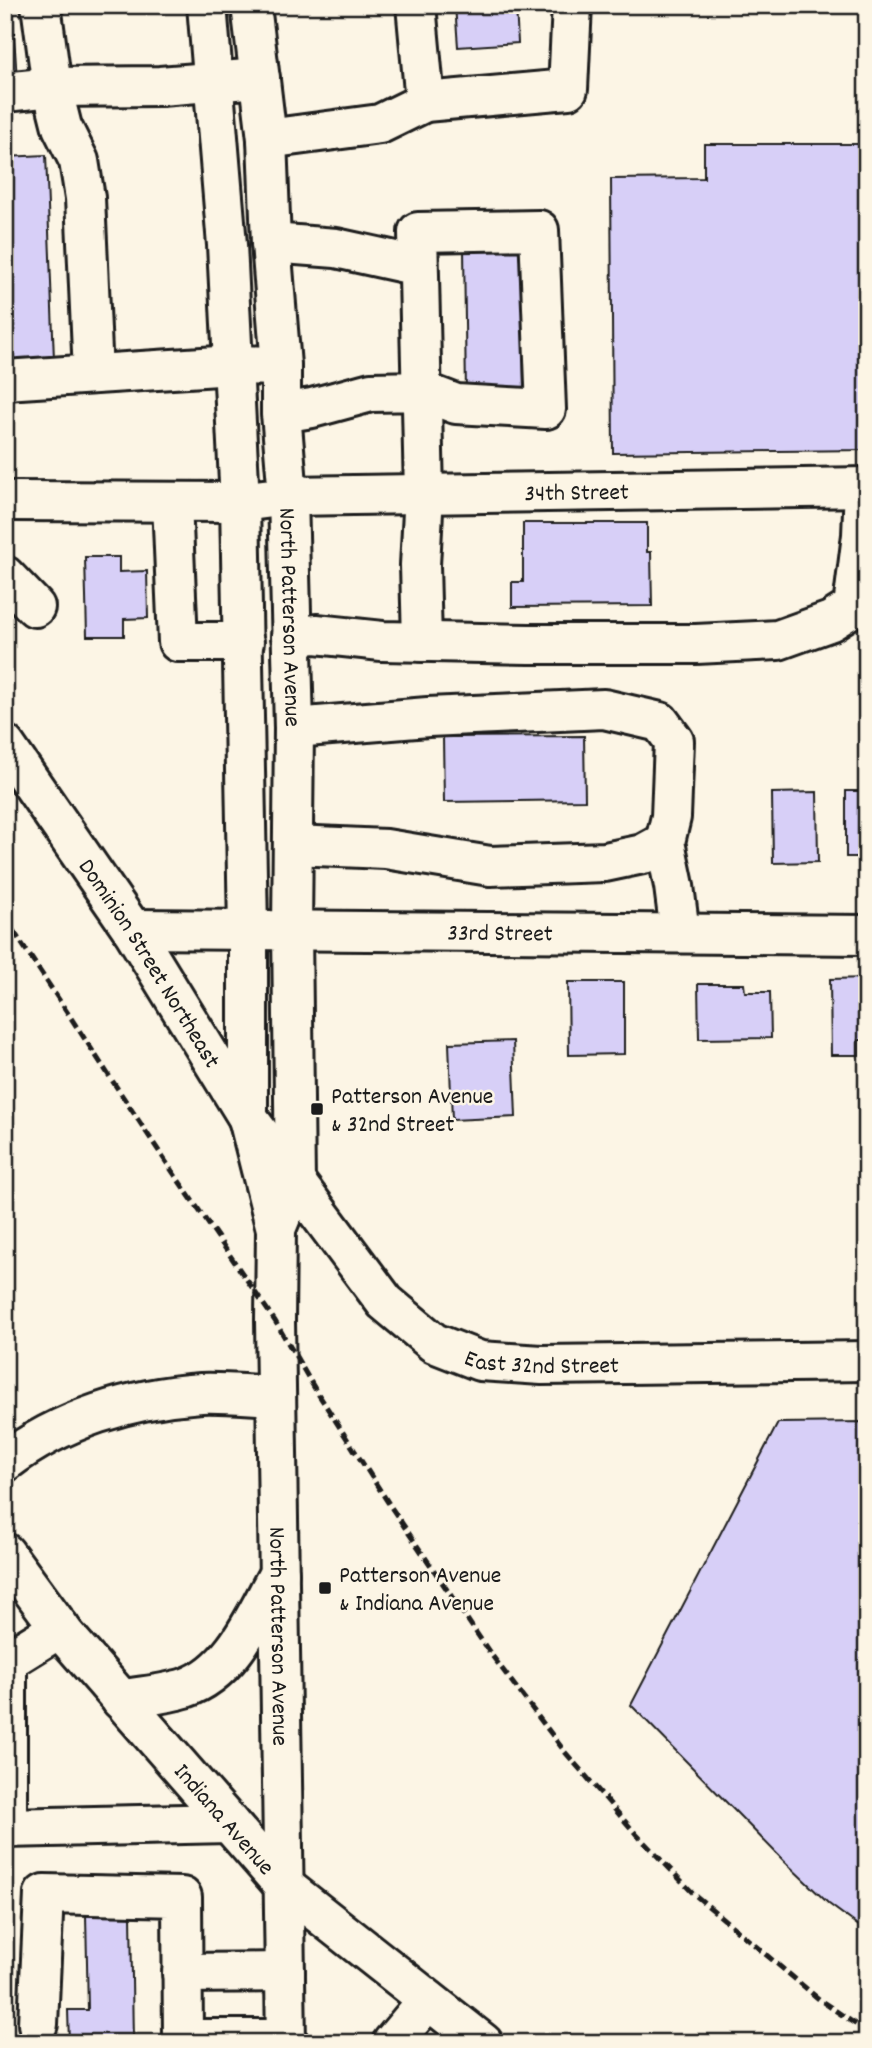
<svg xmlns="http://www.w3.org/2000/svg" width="872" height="2048" viewBox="0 0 872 2048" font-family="Dekko,sans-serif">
	<rect width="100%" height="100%" fill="#fcf5e5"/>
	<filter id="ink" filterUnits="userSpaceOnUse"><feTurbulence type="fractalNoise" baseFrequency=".0143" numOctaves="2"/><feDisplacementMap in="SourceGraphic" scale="14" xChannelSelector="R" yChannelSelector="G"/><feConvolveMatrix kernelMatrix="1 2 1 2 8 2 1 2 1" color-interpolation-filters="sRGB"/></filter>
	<g filter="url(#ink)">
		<!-- building -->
		<path fill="#d7cff7" stroke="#1c1c1c" stroke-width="2" d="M5,5H12L17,80L5,81Z
			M455,5H516L518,43L458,47Z
			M704,144H867V450L613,453L611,179L704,178Z
			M46,155L54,359L5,361V157Z
			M522,247L524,394L466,395L464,248Z
			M523,523H647V552H651L652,606L512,607V582H523Z
			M85,557H119V572L147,571L148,618L124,619V636H87Z
			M584,736L585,800L444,802L443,737Z
			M846,791H867V857H846Z
			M817,792L818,862L773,863L772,793Z
			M867,978V1040H859V1055H831L830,979Z
			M568,982H624V1054L569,1055Z
			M698,984H744L745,992H770L771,1038L699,1039Z
			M513,1041L516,1117L452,1120L449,1043Z
			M867,1422V1932L829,1904L784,1861L631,1705L778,1423Z
			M131,1914L133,2043H69L68,2010H88L86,1915Z"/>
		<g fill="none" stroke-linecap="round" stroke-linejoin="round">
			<defs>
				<g id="minor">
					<path d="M41,5L52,87L62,127L79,161L85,198L93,374"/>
					<path d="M416,5L425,102"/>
					<path d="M5,92L52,87L160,86L260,78"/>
					<path d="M267,139L380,124L425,102L568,89L572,5"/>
					<path d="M271,243L336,248L418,266"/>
					<path d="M5,380L233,365L281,366"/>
					<path d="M281,413L312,408L371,392L422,391L456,404L546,409L539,230L418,232L424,494L420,565L422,642"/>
					<path id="s1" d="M5,501L240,502L288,496L867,487"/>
					<path d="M172,502L178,642H244"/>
					<path d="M5,576L35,607"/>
					<path d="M291,637L316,634L382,641L529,644H696L778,640L831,621L853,607L862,535L864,487"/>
					<path d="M294,728L428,717L604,709L660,722L674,741L671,817L665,842L674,886L680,933"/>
					<path id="s2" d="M5,745L132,929L248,1118L385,1302L434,1343L480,1361L542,1365L867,1361"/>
					<path d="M293,845L386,849L490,866L605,862L643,854L665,842"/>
					<path id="s3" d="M132,929L867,935"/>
					<path d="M5,1462C61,1419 131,1398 201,1393C225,1392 251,1395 276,1396"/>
					<path d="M5,1662L60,1628"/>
					<path d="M7,1662V1828"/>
					<path d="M5,1828L229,1823"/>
					<path d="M182,1973L285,1972"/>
					<path d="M38,2024L44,1894L182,1897L183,2039H286"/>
					<path d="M392,2043L428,2000"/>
				</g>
				<g id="major">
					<path id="s4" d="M207,5L227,245L240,502L248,930V1118L276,1229L275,1321L286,2043"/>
					<path id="s5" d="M251,5L267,139L271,243L281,366V413L288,496L294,728L292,930L295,1183L276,1229"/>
					<path id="s6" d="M5,1553L65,1635L284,1886L483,2043"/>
					<path d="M121,1700C142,1696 165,1694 185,1688C234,1672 256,1613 279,1573"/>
				</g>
			</defs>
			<!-- minor casing -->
			<use href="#minor" stroke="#1c1c1c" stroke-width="44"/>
			<!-- major casing -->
			<use href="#major" stroke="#1c1c1c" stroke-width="44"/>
			<!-- minor -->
			<use href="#minor" stroke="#fcf5e5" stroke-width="38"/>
			<!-- major -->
			<use href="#major" stroke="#fcf5e5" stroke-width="38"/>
			<!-- rail -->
			<path stroke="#1c1c1c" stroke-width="5" stroke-dasharray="10 5" stroke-linecap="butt" d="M5,918L168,1165L275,1321L315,1389L391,1507L490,1653L565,1752L637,1835L695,1895L820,2000L867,2032"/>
		</g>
	</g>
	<!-- markers -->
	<g fill="#1c1c1c" stroke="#fcf5e5" stroke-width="2.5">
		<rect x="310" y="1102" width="14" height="14" rx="3.5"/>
		<rect x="318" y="1581" width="14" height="14" rx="3.5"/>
	</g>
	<g text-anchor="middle" stroke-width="5" stroke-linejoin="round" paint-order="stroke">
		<!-- street labels -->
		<g font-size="24" fill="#1c1c1c" stroke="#fcf5e5">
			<text dy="8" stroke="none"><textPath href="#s1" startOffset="572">34th Street</textPath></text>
			<text dy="8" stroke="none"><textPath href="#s5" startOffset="614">North Patterson Avenue</textPath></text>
			<text dy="8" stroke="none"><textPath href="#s3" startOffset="368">33rd Street</textPath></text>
			<text dy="8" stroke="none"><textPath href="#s2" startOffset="262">Dominion Street Northeast</textPath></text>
			<text dy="8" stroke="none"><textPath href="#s2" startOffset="850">East 32nd Street</textPath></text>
			<text dy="8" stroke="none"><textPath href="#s4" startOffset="1636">North Patterson Avenue</textPath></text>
			<text dy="8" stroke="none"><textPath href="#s6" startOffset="345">Indiana Avenue</textPath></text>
		</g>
		<!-- poi labels -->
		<g font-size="24" fill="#1c1c1c" stroke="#fcf5e5" text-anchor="start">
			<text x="331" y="1103">Patterson Avenue<tspan x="331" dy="28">&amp; 32nd Street</tspan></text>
			<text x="339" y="1582">Patterson Avenue<tspan x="339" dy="28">&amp; Indiana Avenue</tspan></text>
		</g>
	</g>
	<!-- margin -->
	<rect width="872" height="2048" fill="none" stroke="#fcf5e5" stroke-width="28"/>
	<rect x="14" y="14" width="844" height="2020" fill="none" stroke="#1c1c1c" stroke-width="2.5" filter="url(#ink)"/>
</svg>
